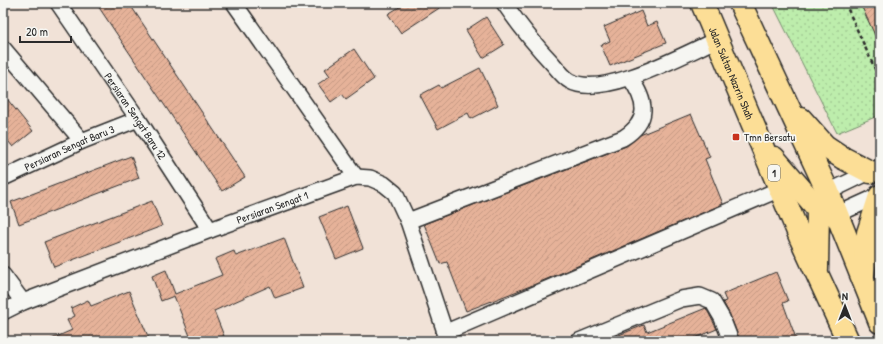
<svg xmlns="http://www.w3.org/2000/svg" width="883" height="344" viewBox="0 0 883 344" font-family="'Patrick Hand',sans-serif">
	<defs>
		<pattern id="grass-dots" width="8" height="8" patternUnits="userSpaceOnUse"><rect width="8" height="8" fill="#bdedac"/><path d="M2 2h.1M6 6h.1" fill="none" stroke="#a3cb94" stroke-width="1.8" stroke-linecap="round"/></pattern>
		<pattern id="building-hatch" width="6" height="6" patternUnits="userSpaceOnUse"><rect width="6" height="6" fill="#e6b299"/><path d="M-1 1l2-2M0 6l6-6M5 7l2-2" fill="none" stroke="#c59984"/></pattern>
	</defs>
	<rect width="100%" height="100%" fill="#f1e2d7"/>
	<filter id="ink" filterUnits="userSpaceOnUse"><feTurbulence type="fractalNoise" baseFrequency=".025" numOctaves="2"/><feDisplacementMap in="SourceGraphic" scale="8" xChannelSelector="R" yChannelSelector="G"/><feConvolveMatrix kernelMatrix="1 2 1 2 8 2 1 2 1" color-interpolation-filters="sRGB"/></filter>
	<g filter="url(#ink)">
		<!-- grass -->
		<path fill="url(#grass-dots)" stroke="#748c6c" d="M772,3H880V115L837,133Z"/>
		<!-- building -->
		<path fill="url(#building-hatch)" stroke="#2b2b2b" d="M96,3H129L245,177L222,191Z
			M406,3H447L401,33L388,14Z
			M860,3H880V46Z
			M641,11L647,26L657,22L666,43L610,66L601,45L610,41L604,27Z
			M486,17L504,45L483,58L466,30Z
			M354,49L374,79L346,99L342,94L331,102L318,84L330,76L325,69Z
			M480,68L498,105L471,119L468,113L438,129L420,95L439,85L441,88Z
			M3,94L33,131L13,147L3,135Z
			M691,114L710,157L705,159L723,204L533,285L466,311L447,262L440,264L424,224L626,146L640,135Z
			M131,156L139,178L19,224L11,202Z
			M152,201L162,226L54,267L44,242Z
			M347,206L363,248L336,259L319,217Z
			M284,238L303,288L275,298L270,286L214,311L224,336L211,341H192L174,296L161,301L152,276L166,270L175,294L222,275L215,259L234,251L236,256Z
			M776,272L788,301L783,303L797,341H740L730,315L723,302L726,301L723,294Z
			M129,291L150,341H47L72,330L67,320L75,316L71,308L88,300L91,306Z
			M706,308L717,329L688,341H604L644,325L647,332Z"/>
		<g fill="none" stroke-linecap="round" stroke-linejoin="round">
			<defs>
				<g id="street">
					<path id="s1" d="M58,3L138,119L210,230"/>
					<path d="M234,3L356,177"/>
					<path d="M504,3C519,25 535,45 553,64C558,70 564,78 570,81C602,100 686,53 718,39"/>
					<path d="M3,48L82,141"/>
					<path id="s2" d="M3,178L82,141L138,119"/>
					<path d="M828,192L880,167"/>
					<path d="M836,215L880,195"/>
					<path d="M408,221L623,138C650,121 647,102 630,78"/>
					<path d="M3,275L23,302"/>
					<path id="s3" d="M3,312L23,302L210,230L356,177L370,178L384,184L395,193L408,221L448,341"/>
					<path d="M444,333L780,189"/>
					<path d="M579,341L681,299L700,296L712,301L722,318L731,341"/>
				</g>
				<g id="highway">
					<path id="s4" d="M702,3L801,239L848,341"/>
					<path d="M740,3L828,192L880,322"/>
					<path d="M801,119L825,146L843,158L870,172"/>
					<path d="M774,158L818,209L836,215"/>
					<path d="M817,268L818,209L824,198"/>
					<path d="M863,277L868,233L880,196"/>
				</g>
			</defs>
			<!-- street casing -->
			<use href="#street" stroke="#2b2b2b" stroke-width="18"/>
			<!-- highway casing -->
			<use href="#highway" stroke="#2b2b2b" stroke-width="25"/>
			<!-- path -->
			<path stroke="#2b2b2b" stroke-width="2.5" stroke-dasharray="4 3" stroke-linecap="butt" d="M845,3L880,80"/>
			<!-- street -->
			<use href="#street" stroke="#f6f6f2" stroke-width="15"/>
			<!-- highway -->
			<use href="#highway" stroke="#fcde96" stroke-width="22"/>
		</g>
	</g>
	<!-- markers -->
	<rect fill="#c8321e" stroke="#f6f6f2" stroke-width="1.5" x="732" y="133" width="8" height="8" rx="2"/>
	<g text-anchor="middle" stroke-width="3.5" stroke-linejoin="round" paint-order="stroke">
		<!-- shield labels -->
		<rect fill="#f6f6f2" stroke="#686867" stroke-width="1" x="768" y="165" width="12" height="16" rx="3"/>
		<g font-size="10" font-weight="bold" fill="#2b2b2b">
			<text x="774" y="177">1</text>
		</g>
		<!-- street labels -->
		<g font-size="11" fill="#2b2b2b" stroke="#f6f6f2">
			<text dy="4" stroke="none"><textPath href="#s4" startOffset="76">Jalan Sultan Nazrin Shah</textPath></text>
			<text dy="4" stroke="none"><textPath href="#s1" startOffset="137">Persiaran Sengat Baru 12</textPath></text>
			<text dy="4" stroke="none"><textPath href="#s2" startOffset="73">Persiaran Sengat Baru 3</textPath></text>
			<text dy="4" stroke="none"><textPath href="#s3" startOffset="289">Persiaran Sengat 1</textPath></text>
		</g>
		<!-- poi labels -->
		<g font-size="11" fill="#2b2b2b" stroke="#f6f6f2" text-anchor="start">
			<text x="744" y="141">Tmn Bersatu</text>
		</g>
	</g>
	<!-- margin -->
	<rect width="883" height="344" fill="none" stroke="#f6f6f2" stroke-width="16"/>
	<rect x="8" y="8" width="867" height="328" fill="none" stroke="#2b2b2b" stroke-width="1.5" filter="url(#ink)"/>
	<!-- north arrow -->
	<g transform="translate(845 306)" stroke="#f6f6f2" stroke-width="3" paint-order="stroke">
	<path d="M0-3L7 15L0 10L-7 15Z" fill="#2b2b2b"/>
	<text y="-6" font-size="11" font-weight="bold" text-anchor="middle" fill="#2b2b2b">N</text>
	</g>
	<!-- scale -->
	<path d="M20 36v6h51v-6" fill="none" stroke="#2b2b2b" stroke-width="2"/>
	<text x="26" y="36" font-size="12" fill="#2b2b2b" stroke="#f6f6f2" stroke-width="3" paint-order="stroke">20 m</text>
</svg>
